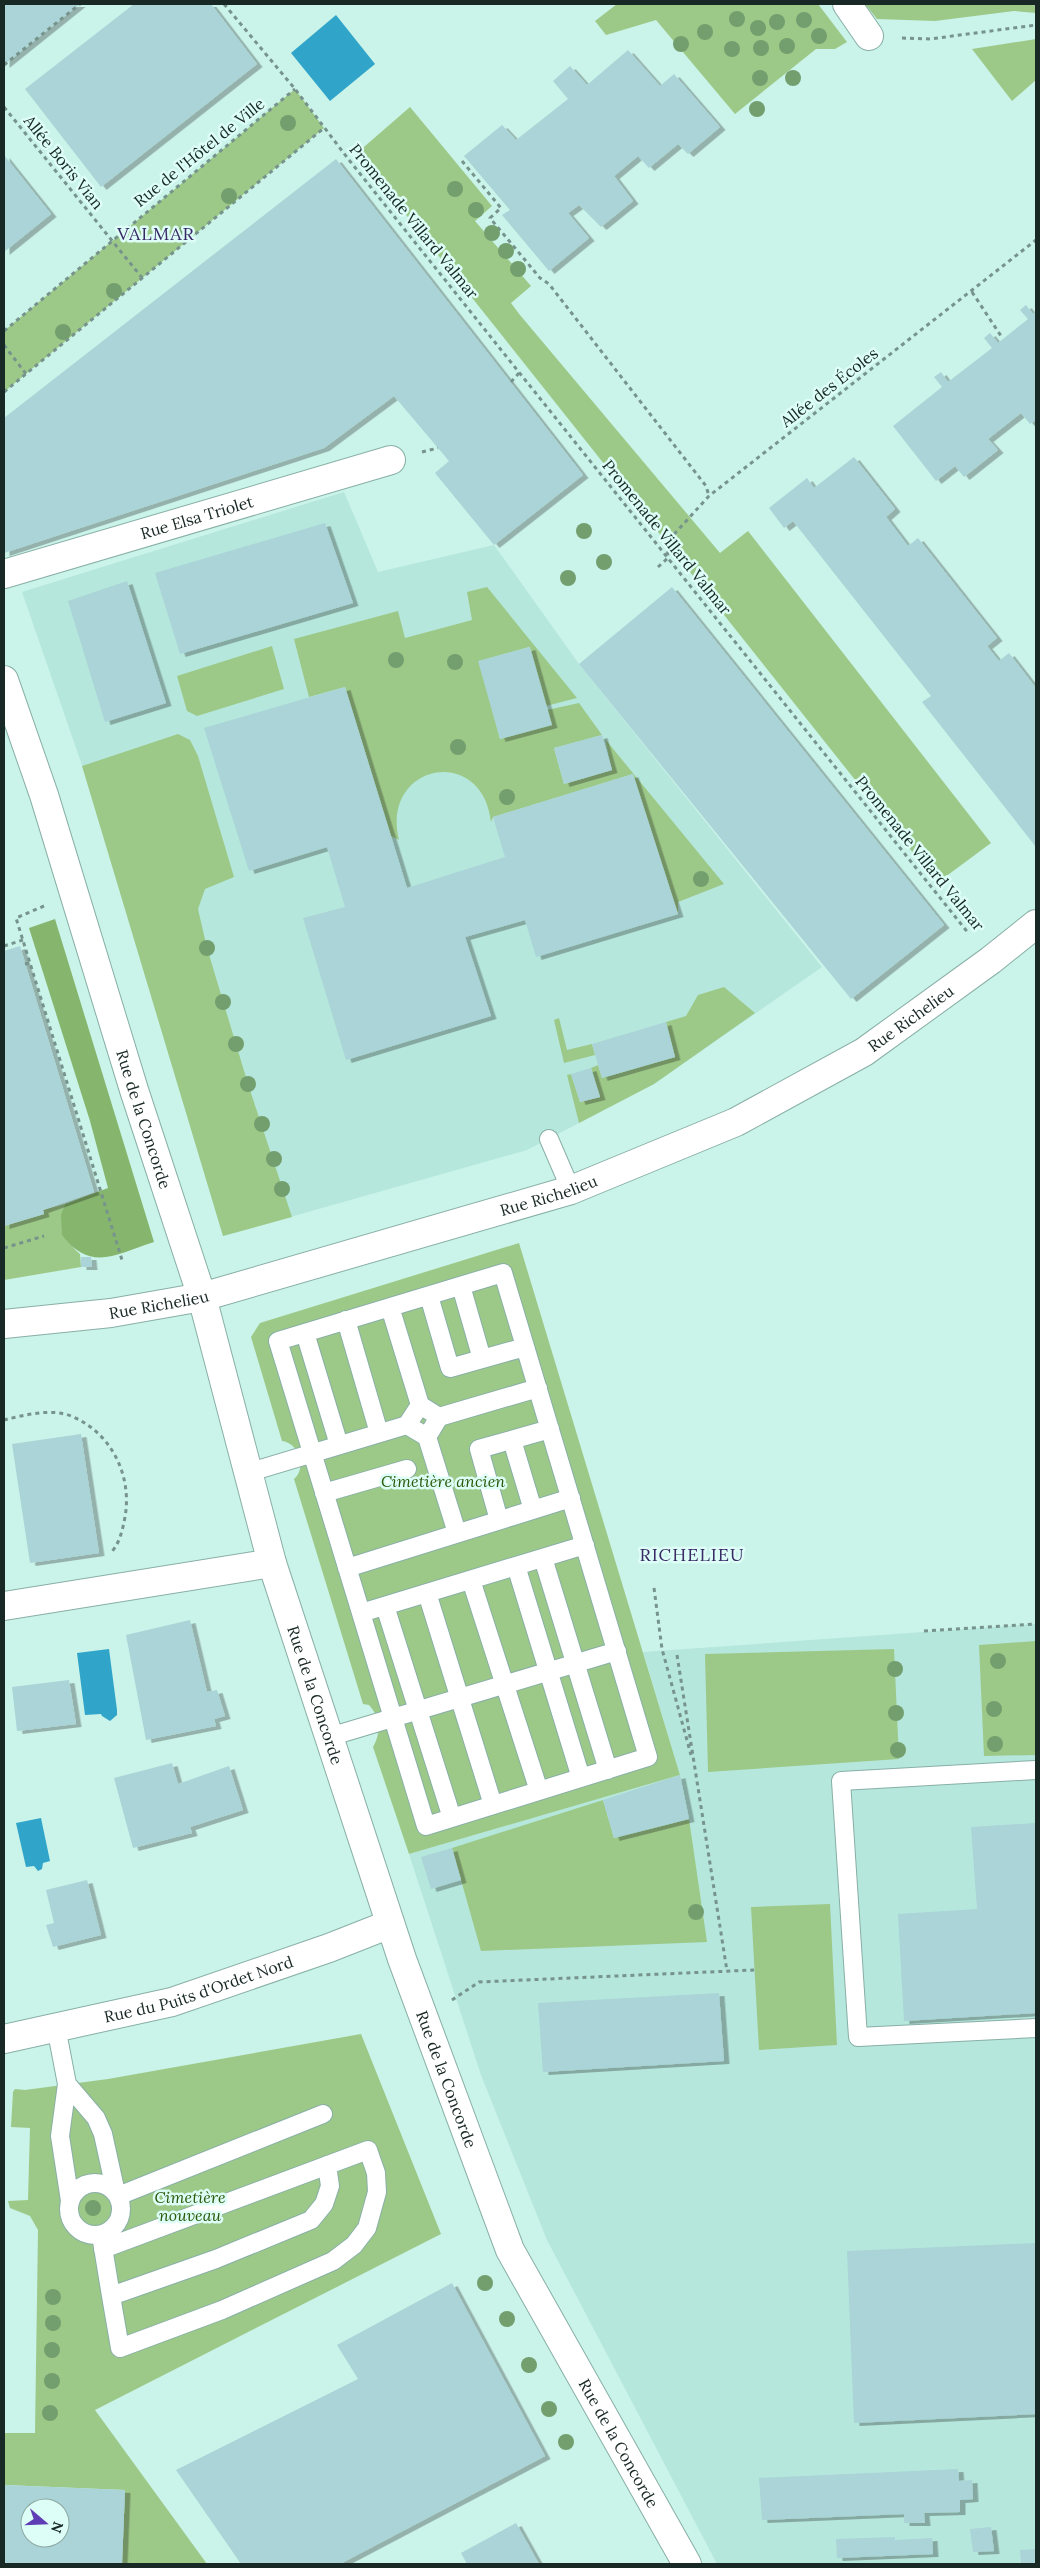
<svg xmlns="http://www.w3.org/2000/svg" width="1040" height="2568" viewBox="0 0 1040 2568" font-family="Lora,serif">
	<defs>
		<filter id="shadow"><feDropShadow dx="5.5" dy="3" stdDeviation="0" flood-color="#0004"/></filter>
	</defs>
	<rect width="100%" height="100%" fill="#caf3e9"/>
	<!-- built -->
	<path fill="#b5e7dc" d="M344,492L378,572L494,545L579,664L822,967L654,1084L527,1150L223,1236L84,771L22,592Z
		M1036,1624V2564H717L547,2240L481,2075L409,1854L680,1775L643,1652Z"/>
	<!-- green -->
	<path fill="#9dc988" d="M617,4H818L847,42L835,49H816L735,114L656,20L606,35L595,21Z
		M865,4H1036V13L1014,11L935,21L877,19Z
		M1036,39V80L1012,101L972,49Z
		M295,89L324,128L4,392V331Z
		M410,107L492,206L475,221L531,286L511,303L520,315L720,553L748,531L991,843L937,883L357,153Z
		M487,587L577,698L546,706L529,647L479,661L500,739L551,725L547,710L579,703L602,735L554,748L564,784L612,770L605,739L724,884L678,902V914L633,774L493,817L491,822C482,743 380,764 399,840L391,836L345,687L309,697L294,639L398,611L405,638L472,620L467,592Z
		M272,646L284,689L197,716L187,711L177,676Z
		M178,734L190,740L198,756L234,877L205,889L198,909L207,948L248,1084L292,1217L223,1236L82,766Z
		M724,987L755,1013L654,1084L579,1123L567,1075L571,1074L580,1102L600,1097L591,1068L598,1065L602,1078L675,1057L666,1022L686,1016L698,995Z
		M559,1018L567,1050L592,1044L595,1055L564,1063L554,1020Z
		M65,1204C59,1221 66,1243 80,1254L81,1267L4,1280V1226L44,1214L43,1210Z
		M519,1243L680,1775L409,1854L373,1747C381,1733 381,1718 369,1705L363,1704L294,1479C307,1468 299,1443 282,1441L251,1337L260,1323Z
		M1036,1641V1755L984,1756L979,1645Z
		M894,1649L899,1759L708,1772L705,1654Z
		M603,1800L614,1838L689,1819L707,1942L481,1951L452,1848Z
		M830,1904L837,2045L759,2050L751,1907Z
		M361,2034L441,2234L95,2410L207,2564H122L125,2490L4,2485V2433H35L38,2230L30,2216L10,2208L8,2201L28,2200L30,2128L11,2127L13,2092L15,2089L25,2090L108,2079Z"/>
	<!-- forest -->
	<path fill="#86b66d" d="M55,919L154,1242C116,1254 91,1273 62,1235L61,1215L65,1204L108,1188L90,1121L29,928Z"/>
	<!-- water -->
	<path fill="#30a4c9" d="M336,15L375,64L330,101L291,53Z
		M109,1649L117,1710V1715L110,1721L102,1716L101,1714L85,1715L77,1653Z
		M41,1818L50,1861L43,1863L42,1869L38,1871L34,1866L26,1867L16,1823Z"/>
	<!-- building -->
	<path fill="#aad4d7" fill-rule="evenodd" filter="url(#shadow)" d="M4,4H80L4,65Z
		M134,4H211L257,64L101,187L25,89Z
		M628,50L660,86L674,74L720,127L688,154L678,144L649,168L638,156L614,176L633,201L601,227L579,205L568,213L589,238L549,271L502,215L510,210L464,156L502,125L516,140L568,99L553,81L570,66L587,85Z
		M4,155L51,214L4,252Z
		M336,159L583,475L494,545L435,473L449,461L394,396L324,448L4,553V418Z
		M1026,305L1033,314L1036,312V420L1030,424L1021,413L988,439L998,450L964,477L955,466L936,481L893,426L942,387L934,377L941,372L948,382L992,348L984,338L990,333L998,343L1028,319L1020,310Z
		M854,457L895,509L886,517L908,546L918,538L997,638L987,646L999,661L1009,653L1036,688V847L922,702L931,696L793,521L784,528L769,508L807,478L814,488Z
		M325,523L353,603L180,654L155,573Z
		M127,581L166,703L105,722L68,601Z
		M672,587L944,925L851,999L579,664Z
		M530,647L552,725L500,739L478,661Z
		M345,687L407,888L505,857L493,817L633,774L678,914L536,957L525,920L465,937L491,1016L346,1060L303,918L345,907L327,847L249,871L204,728Z
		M602,735L612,770L564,784L554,748Z
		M20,946L94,1192L43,1210L44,1214L4,1226V951Z
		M666,1022L675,1057L602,1078L592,1044Z
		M591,1068L600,1097L580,1102L571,1074Z
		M81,1257H91L92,1267H81Z
		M81,1434L99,1553L30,1563L12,1444Z
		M190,1620L207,1692L217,1690L225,1716L214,1719L216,1726L146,1740L126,1635Z
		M69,1680L76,1724L17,1731L12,1687Z
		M172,1763L178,1784L229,1766L243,1810L190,1827L192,1833L133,1848L114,1778Z
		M680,1775L689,1819L614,1838L603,1800Z
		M1036,1823V2013L904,2021L898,1914L977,1909L971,1827Z
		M452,1848L461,1880L431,1889L421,1857Z
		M87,1880L101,1935L53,1947L46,1925L54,1923L46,1890Z
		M719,1993L724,2061L543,2072L538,2003Z
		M1036,2243V2414L854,2423L847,2251Z
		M452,2283L545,2456L340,2564H241L176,2470L358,2379L337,2345Z
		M958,2469L959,2481L972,2480L973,2499L960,2500V2512L924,2513L925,2523H904V2514L762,2520L759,2478Z
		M4,2485L125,2490L122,2564H4ZM30,2508H60V2538H30Z
		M516,2523L539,2564H467L461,2553Z
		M991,2527L994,2551L973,2552L970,2529Z
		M895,2537V2540L932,2538L933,2554L837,2558L836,2539Z
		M1036,2549V2564H1021L1020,2550Z"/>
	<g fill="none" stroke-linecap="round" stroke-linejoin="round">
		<defs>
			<path id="lane" d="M549,1139L571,1190
				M503,1273L648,1757L426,1826L278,1341Z
				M461,1286L482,1359
				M429,1296L450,1368L525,1347
				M390,1307L420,1405
				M346,1320L379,1433
				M305,1333L339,1445
				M439,1417L420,1405L407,1425L427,1437L439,1417L538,1388
				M427,1437L457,1533
				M512,1440L533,1510
				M247,1473L407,1425
				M324,1493L407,1469
				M499,1520L479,1449L550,1429
				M543,1558L608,1770
				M516,1566L581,1778
				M347,1568L571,1498
				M471,1580L539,1791
				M427,1593L493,1805
				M385,1606L452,1818
				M361,1613L585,1545
				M329,1737L617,1651
				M1036,1770L841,1781L858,2037L1036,2028
				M56,2027L67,2084L60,2136L70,2201
				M67,2084L96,2118L103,2134L116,2193
				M69 2209a26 26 0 1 1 52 0a26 26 0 1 1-52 0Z
				M118,2196L323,2114
				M101,2235L111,2296L216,2259L311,2220L324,2204L330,2186L327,2165
				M103,2249L368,2150L376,2173L377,2192L367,2228L354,2245L333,2261L222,2310L120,2348L111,2296"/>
			<g id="street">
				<path d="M847,4L869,36"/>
				<path id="s1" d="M4,574L391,460"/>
				<path id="s2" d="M4,1324L111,1313L202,1297L571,1190L736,1122L864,1052L991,960L1036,924"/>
				<path d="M4,1606L272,1563"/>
				<path id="s3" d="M4,2039L172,2002L329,1948L390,1924"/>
			</g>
			<g id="secondary">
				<path id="s4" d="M4,680L44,795L134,1090L202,1297L272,1563L402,1959L510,2250L687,2564"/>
			</g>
		</defs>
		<!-- lane casing -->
		<use href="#lane" stroke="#88afa6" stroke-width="20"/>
		<!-- street casing -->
		<use href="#street" stroke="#88afa6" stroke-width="30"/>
		<!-- secondary casing -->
		<use href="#secondary" stroke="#88afa6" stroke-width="30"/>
		<!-- path -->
		<path stroke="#76938c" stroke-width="3" stroke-dasharray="4 4" stroke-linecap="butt" d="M224,4L295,89L349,160L969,934
			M902,38L930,39L1036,25
			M4,65L80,4
			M4,107L143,279
			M462,161L501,208L490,218L540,278L549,284L706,486L709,496
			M972,292L1001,336
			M4,331L295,89
			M4,345L26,374
			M511,382L520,372
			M4,392L324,128
			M422,452L438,448
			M658,567L668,558L667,542L709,496L1036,240
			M44,906L16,918L122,1260
			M4,946L23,940
			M25,964L30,963
			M4,1248L44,1236
			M4,1420C24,1415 51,1408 71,1416C113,1433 134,1479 124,1522C122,1532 118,1547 110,1553
			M654,1588L662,1649L691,1755
			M924,1631L1036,1624
			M677,1655L727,1971
			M452,2000L479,1982L754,1970"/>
		<!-- lane -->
		<use href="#lane" stroke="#fff" stroke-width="18"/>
		<!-- street -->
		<use href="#street" stroke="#fff" stroke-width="28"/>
		<!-- secondary -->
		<use href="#secondary" stroke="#fff" stroke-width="28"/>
	</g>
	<!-- trees -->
	<g fill="#739e6e">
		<circle cx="737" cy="19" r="8"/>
		<circle cx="804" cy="20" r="8"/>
		<circle cx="777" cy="22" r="8"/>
		<circle cx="758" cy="28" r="8"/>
		<circle cx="705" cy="32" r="8"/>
		<circle cx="819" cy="36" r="8"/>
		<circle cx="681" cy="44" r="8"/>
		<circle cx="787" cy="46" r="8"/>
		<circle cx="761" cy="48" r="8"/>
		<circle cx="732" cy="49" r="8"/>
		<circle cx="760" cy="78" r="8"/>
		<circle cx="793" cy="78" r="8"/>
		<circle cx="757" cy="109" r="8"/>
		<circle cx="288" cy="123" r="8"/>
		<circle cx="455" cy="189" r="8"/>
		<circle cx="229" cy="196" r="8"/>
		<circle cx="476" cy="210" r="8"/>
		<circle cx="492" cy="233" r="8"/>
		<circle cx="185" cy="234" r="8"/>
		<circle cx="506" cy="251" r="8"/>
		<circle cx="518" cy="269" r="8"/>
		<circle cx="114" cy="291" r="8"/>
		<circle cx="63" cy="332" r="8"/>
		<circle cx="584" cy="531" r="8"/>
		<circle cx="604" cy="562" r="8"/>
		<circle cx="568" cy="578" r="8"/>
		<circle cx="396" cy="660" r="8"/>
		<circle cx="455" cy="662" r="8"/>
		<circle cx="458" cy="747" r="8"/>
		<circle cx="507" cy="797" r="8"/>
		<circle cx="701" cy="879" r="8"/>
		<circle cx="207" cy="948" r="8"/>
		<circle cx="223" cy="1002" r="8"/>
		<circle cx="236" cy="1044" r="8"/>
		<circle cx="248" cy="1084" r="8"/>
		<circle cx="262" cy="1124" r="8"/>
		<circle cx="274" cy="1159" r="8"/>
		<circle cx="282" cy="1189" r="8"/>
		<circle cx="998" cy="1661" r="8"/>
		<circle cx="895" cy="1669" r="8"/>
		<circle cx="994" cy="1709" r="8"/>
		<circle cx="896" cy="1713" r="8"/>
		<circle cx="995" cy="1744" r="8"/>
		<circle cx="898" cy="1750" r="8"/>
		<circle cx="696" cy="1912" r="8"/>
		<circle cx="93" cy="2208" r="8"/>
		<circle cx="485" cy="2283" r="8"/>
		<circle cx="53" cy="2297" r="8"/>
		<circle cx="507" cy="2319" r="8"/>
		<circle cx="53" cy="2323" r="8"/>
		<circle cx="52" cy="2350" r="8"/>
		<circle cx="529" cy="2365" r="8"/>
		<circle cx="52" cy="2381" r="8"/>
		<circle cx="549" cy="2409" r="8"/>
		<circle cx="50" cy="2413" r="8"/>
		<circle cx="566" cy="2442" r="8"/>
	</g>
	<g text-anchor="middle" stroke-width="5" stroke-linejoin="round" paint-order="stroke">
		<!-- street labels -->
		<g font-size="16" fill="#182825" stroke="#ddfef6">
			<text transform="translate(199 152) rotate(-39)" y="6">Rue de l'Hôtel de Ville</text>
			<text transform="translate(64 162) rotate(51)" y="6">Allée Boris Vian</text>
			<text transform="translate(414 221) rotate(51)" y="6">Promenade Villard Valmar</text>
			<text transform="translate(829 387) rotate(-38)" y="6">Allée des Écoles</text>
			<text dy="6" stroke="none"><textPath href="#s1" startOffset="201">Rue Elsa Triolet</textPath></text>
			<text transform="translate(667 537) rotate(51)" y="6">Promenade Villard Valmar</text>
			<text transform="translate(920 853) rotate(51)" y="6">Promenade Villard Valmar</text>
			<text dy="6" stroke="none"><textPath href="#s2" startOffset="966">Rue Richelieu</textPath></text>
			<text dy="6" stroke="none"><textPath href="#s4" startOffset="461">Rue de la Concorde</textPath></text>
			<text dy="6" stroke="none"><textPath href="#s2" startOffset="561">Rue Richelieu</textPath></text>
			<text dy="6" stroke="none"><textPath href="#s2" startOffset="156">Rue Richelieu</textPath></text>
			<text dy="6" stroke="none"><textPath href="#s4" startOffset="1062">Rue de la Concorde</textPath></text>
			<text dy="6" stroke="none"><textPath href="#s3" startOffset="201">Rue du Puits d'Ordet Nord</textPath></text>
			<text dy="6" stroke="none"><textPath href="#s4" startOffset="1468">Rue de la Concorde</textPath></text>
			<text dy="6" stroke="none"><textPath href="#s4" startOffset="1872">Rue de la Concorde</textPath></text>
		</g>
		<!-- park labels -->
		<g font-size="16" font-style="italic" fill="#2b580a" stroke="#ddfef6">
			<text x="443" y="1487">Cimetière ancien</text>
			<text x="190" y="2203">Cimetière<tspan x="190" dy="18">nouveau</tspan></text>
		</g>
		<!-- neighbourhood labels -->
		<g font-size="18" letter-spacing="1" fill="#382a65" stroke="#ddfef6">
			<text x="156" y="240">VALMAR</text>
			<text x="692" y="1561">RICHELIEU</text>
		</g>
	</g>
	<!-- border -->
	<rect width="1040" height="2568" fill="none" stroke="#182825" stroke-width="10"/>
	<!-- north arrow -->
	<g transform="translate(45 2523) rotate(109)"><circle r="24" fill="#ddfef6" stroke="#8ea8a2"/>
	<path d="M0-4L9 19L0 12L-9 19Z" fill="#5f3db5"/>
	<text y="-8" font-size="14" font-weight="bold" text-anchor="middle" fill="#182825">N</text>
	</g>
</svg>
